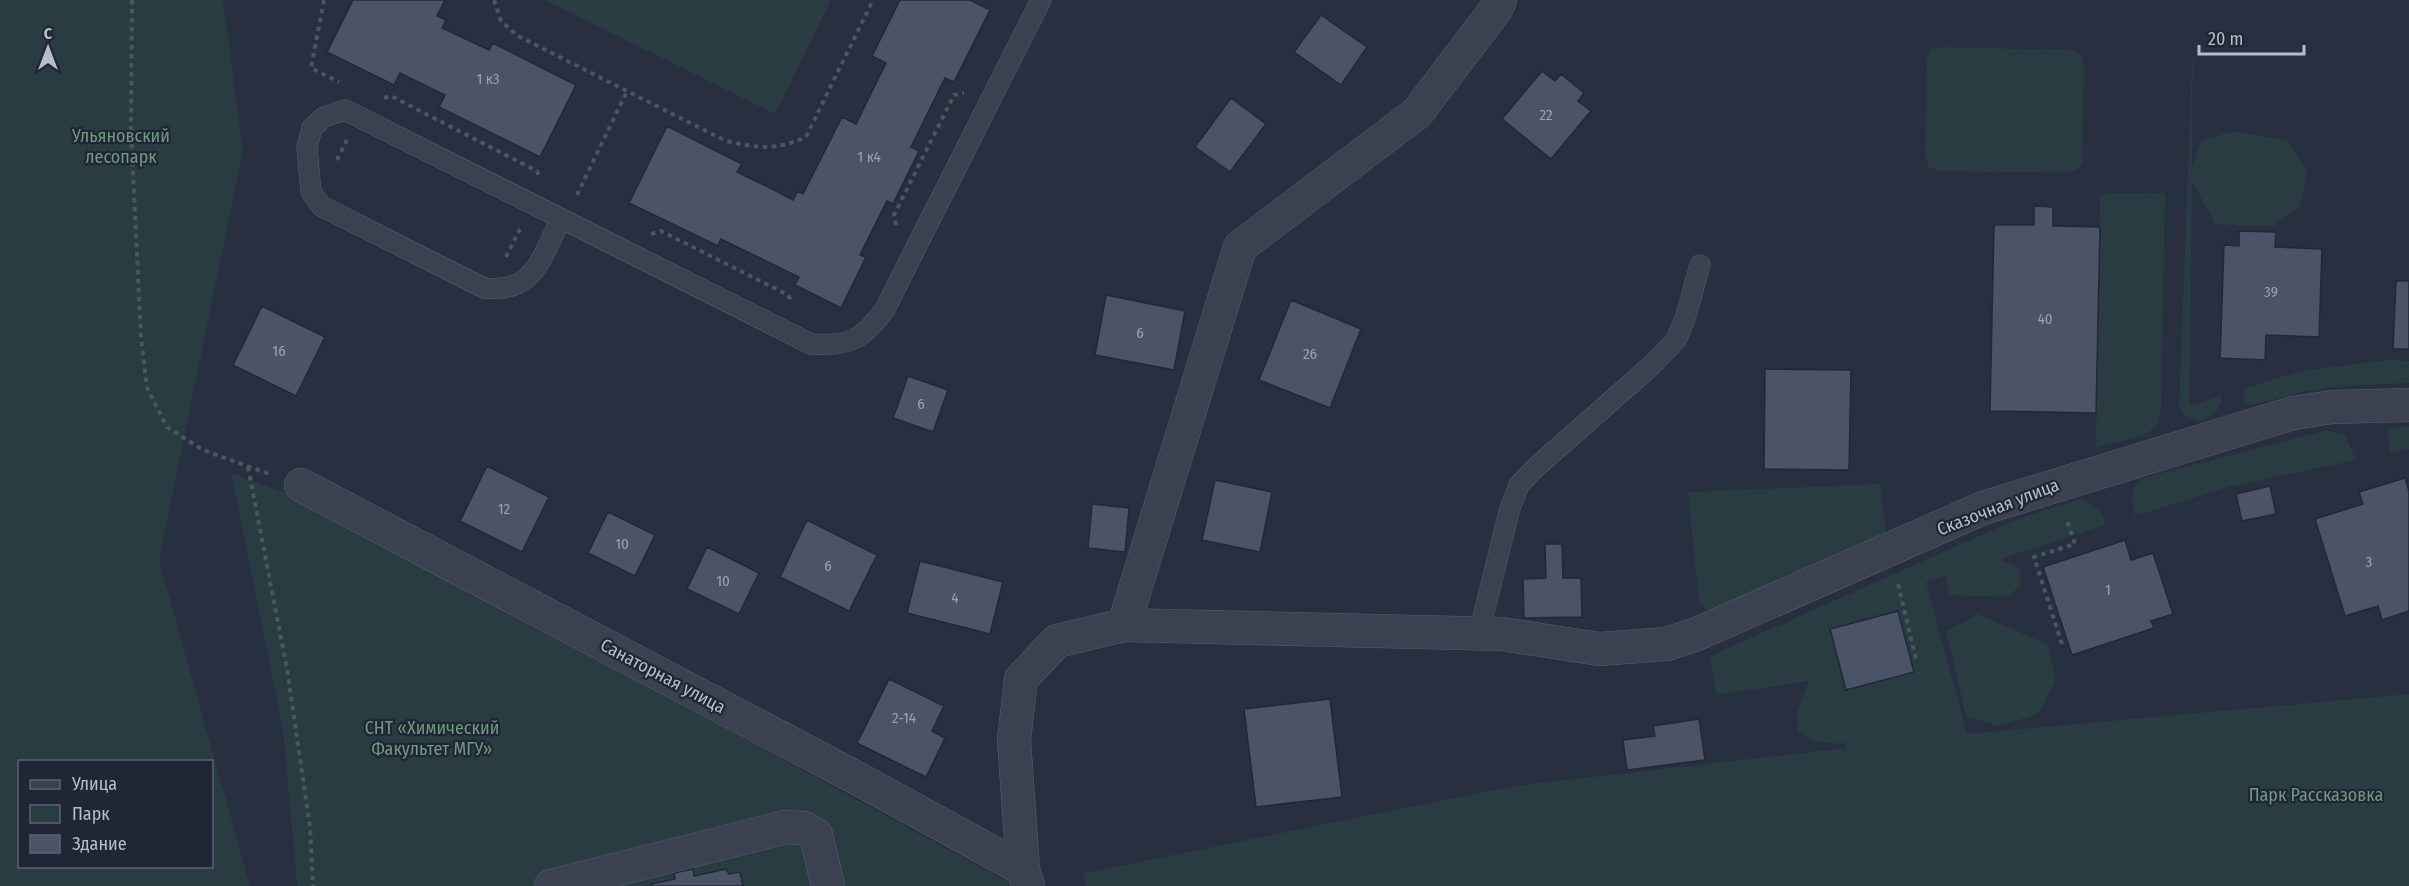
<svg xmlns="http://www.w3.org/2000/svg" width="2409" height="886" viewBox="0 0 2409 886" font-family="'Fira Sans Condensed',sans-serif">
	<rect width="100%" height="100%" fill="#272f40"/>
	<!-- green -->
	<path fill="#293c41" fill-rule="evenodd" d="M0,0H223L243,150L159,560L250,886H0ZM20,762H212V866H20Z
		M545,0H831L775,114Z
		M2193,38L2192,169L2201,141L2234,131L2287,141L2307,170L2300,207L2271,227L2215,224L2192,181L2190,405L2222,396C2222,410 2212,417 2199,421L2183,415L2179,407Z
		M1941,47L2071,50L2080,53L2084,63L2082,162L2078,169L2069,173L1938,171L1929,167L1925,157L1927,59L1932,49Z
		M2165,193L2161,408L2158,425L2145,435L2096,448L2100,194Z
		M2389,360L2409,361V383L2340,386L2302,392L2252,405L2245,403L2243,389L2300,371Z
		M2398,427H2409V449L2390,453L2388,434L2391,429Z
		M2327,430L2345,435L2356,460L2228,487L2135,516C2132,500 2128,489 2143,478Z
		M231,473L309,501L1008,882L1009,886H297L283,729Z
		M1880,484L1886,532L1881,538L1719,609L1707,610L1699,602L1688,492Z
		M2083,499L2099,509L2106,525L2000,559L2020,569L2021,587L2004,597L1949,595L1946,576L1926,582L1967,734L2409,694V886H1085L1084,873L1514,786L1846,748L1845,743C1826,745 1814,742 1798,732L1797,714L1809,681L1716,695L1710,656L1995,529L2035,513Z
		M1978,614L2049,645L2055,681L2038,714L1999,726L1966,716L1946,631Z"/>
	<!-- building -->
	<path fill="#4b5367" stroke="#222838" stroke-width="1.5" d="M353,0H445L437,16L446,20L442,28L489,50L493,43L576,85L540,157L439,107L445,95L400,73L394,85L327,52Z
		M900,0H970L990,10L954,82L945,78L911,147L919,151L893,204L887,201L860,255L866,257L841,308L795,285L799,277L721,239L718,246L629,203L667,126L742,164L737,172L774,190L793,200L798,191L803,194L842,117L856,124L886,63L872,56Z
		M1321,15L1367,47L1341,85L1294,52Z
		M1542,71L1555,81L1561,74L1584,93L1578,101L1591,111L1551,159L1502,119Z
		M1231,98L1266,124L1230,172L1195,147Z
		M2034,206L2053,207V226L2100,227L2096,413L1990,411L1994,225H2034Z
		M2239,231L2276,232L2275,247L2322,249L2319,337L2266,335L2265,360L2220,358L2224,245L2239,246Z
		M2396,281H2409V349H2393Z
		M1106,295L1185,311L1174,370L1095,355Z
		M1291,300L1361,329L1330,408L1259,380Z
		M262,306L325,337L296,396L233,365Z
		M1765,369L1851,370L1849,470L1764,469Z
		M908,376L948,390L933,432L893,418Z
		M487,466L549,497L522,552L460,521Z
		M2405,478L2409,491V611L2382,620L2378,606L2345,616L2315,519L2363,504L2359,492Z
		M1215,480L1272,492L1260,552L1202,540Z
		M2270,486L2276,514L2242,521L2236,494Z
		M1092,504L1129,508L1125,552L1088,548Z
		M608,512L655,535L635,576L588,553Z
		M807,520L877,555L849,611L780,577Z
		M2125,540L2131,560L2153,553L2173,614L2151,621L2154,628L2072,655L2043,567Z
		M1545,544H1562L1563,578H1581L1582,617L1524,618L1523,579L1546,578Z
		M707,547L759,573L739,614L687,589Z
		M920,561L1003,582L990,634L907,613Z
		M1898,611L1914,672L1846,690L1830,629Z
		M889,679L944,706L932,731L945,738L926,777L857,743Z
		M1330,699L1342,797L1256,807L1244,709Z
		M1699,719L1705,760L1627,770L1623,740L1655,736L1653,726Z
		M693,869L694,876L726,869L729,874L740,872L743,886H652L651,884L675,879L674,873Z"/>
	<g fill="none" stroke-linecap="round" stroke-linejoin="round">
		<defs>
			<path id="lane" d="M561,219C541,257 535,294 484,288L321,206L311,192L307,147L312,128L324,117L345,110L811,344C848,347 864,339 885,309L1041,0
				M1479,633L1510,508L1519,485L1534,469L1652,365L1676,340L1685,319L1700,265"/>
			<path id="street" d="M301,485L851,775L1023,869
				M1124,625L1240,247L1417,113L1496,9L1500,0
				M551,886L786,827L804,828L816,835L828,886
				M1028,886L1023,869L1014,740L1021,679L1057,641L1124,625L1502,634L1599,649L1667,644L1697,634L1983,508L2293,413L2332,407L2409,405"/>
		</defs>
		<!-- lane casing -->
		<use href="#lane" stroke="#595f6e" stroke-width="21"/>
		<!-- street casing -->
		<use href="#street" stroke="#595f6e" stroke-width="34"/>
		<!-- path -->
		<path stroke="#47595e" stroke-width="4" stroke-dasharray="4.5 4.5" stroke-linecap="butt" d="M132,0L131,131L141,337L147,388L167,427L203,450L269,474
			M324,0L311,68L339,82
			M494,0L501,21L518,36L726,141C759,148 775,151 806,137L873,0
			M384,98L391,96L537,171L539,177
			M337,160L347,140
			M577,195L627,91
			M896,225L894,215L954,95L964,93
			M651,234L661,231L788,295L792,302
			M506,257L520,229
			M248,467L287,669L310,827L313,886
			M1898,584L1916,659
			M2062,644L2034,557L2075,544L2066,518"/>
		<!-- lane -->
		<use href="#lane" stroke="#3b4150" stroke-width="20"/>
		<!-- street -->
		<use href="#street" stroke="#3b4150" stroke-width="33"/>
	</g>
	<g text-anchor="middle" stroke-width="4.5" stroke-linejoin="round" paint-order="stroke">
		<!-- number labels -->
		<g font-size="15" fill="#9da2b2">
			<text x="488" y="84">1 к3</text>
			<text x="1546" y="120">22</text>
			<text x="869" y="162">1 к4</text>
			<text x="2271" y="297">39</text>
			<text x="2045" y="324">40</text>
			<text x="1140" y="338">6</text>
			<text x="279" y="356">16</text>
			<text x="1310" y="359">26</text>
			<text x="921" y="409">6</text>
			<text x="504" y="514">12</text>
			<text x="622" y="549">10</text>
			<text x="2369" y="567">3</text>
			<text x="828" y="571">6</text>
			<text x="723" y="586">10</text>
			<text x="2108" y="595">1</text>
			<text x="955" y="603">4</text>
			<text x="904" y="723">2-14</text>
		</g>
		<!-- park labels -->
		<g font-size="18" fill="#6f9b7e" stroke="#202636">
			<text x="121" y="142">Ульяновский<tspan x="121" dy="21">лесопарк</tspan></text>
			<text x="432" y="734">СНТ «Химический<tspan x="432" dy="21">Факультет МГУ»</tspan></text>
			<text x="2316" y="801">Парк Рассказовка</text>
		</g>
		<!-- street labels -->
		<g font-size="18" fill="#b8bdcb" stroke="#202636">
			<text transform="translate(1998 507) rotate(-21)" y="6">Сказочная улица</text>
			<text transform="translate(663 676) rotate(28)" y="6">Санаторная улица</text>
		</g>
	</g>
	<!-- legend -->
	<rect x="18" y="760" width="195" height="108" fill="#202636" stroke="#5d6272" stroke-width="1.5"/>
	<rect x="30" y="780" width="30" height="9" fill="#3b4150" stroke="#5d6272" stroke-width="1.5"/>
	<text x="72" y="790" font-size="18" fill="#b8bdcb">Улица</text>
	<rect x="30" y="805" width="30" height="18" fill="#293c41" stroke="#5d6272" stroke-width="1.5"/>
	<text x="72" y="820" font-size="18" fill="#b8bdcb">Парк</text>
	<rect x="30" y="835" width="30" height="18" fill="#4b5367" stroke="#5d6272" stroke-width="1.5"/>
	<text x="72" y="850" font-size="18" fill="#b8bdcb">Здание</text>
	<!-- north arrow -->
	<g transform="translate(48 48)" stroke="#202636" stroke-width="4.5" paint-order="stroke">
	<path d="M0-4.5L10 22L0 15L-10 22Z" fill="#b8bdcb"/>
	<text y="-9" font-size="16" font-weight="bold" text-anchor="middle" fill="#b8bdcb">С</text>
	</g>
	<!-- scale -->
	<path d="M2199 45v9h105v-9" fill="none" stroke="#b8bdcb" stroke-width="3"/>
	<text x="2208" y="45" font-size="18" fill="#b8bdcb" stroke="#202636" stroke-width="4.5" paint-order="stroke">20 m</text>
</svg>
